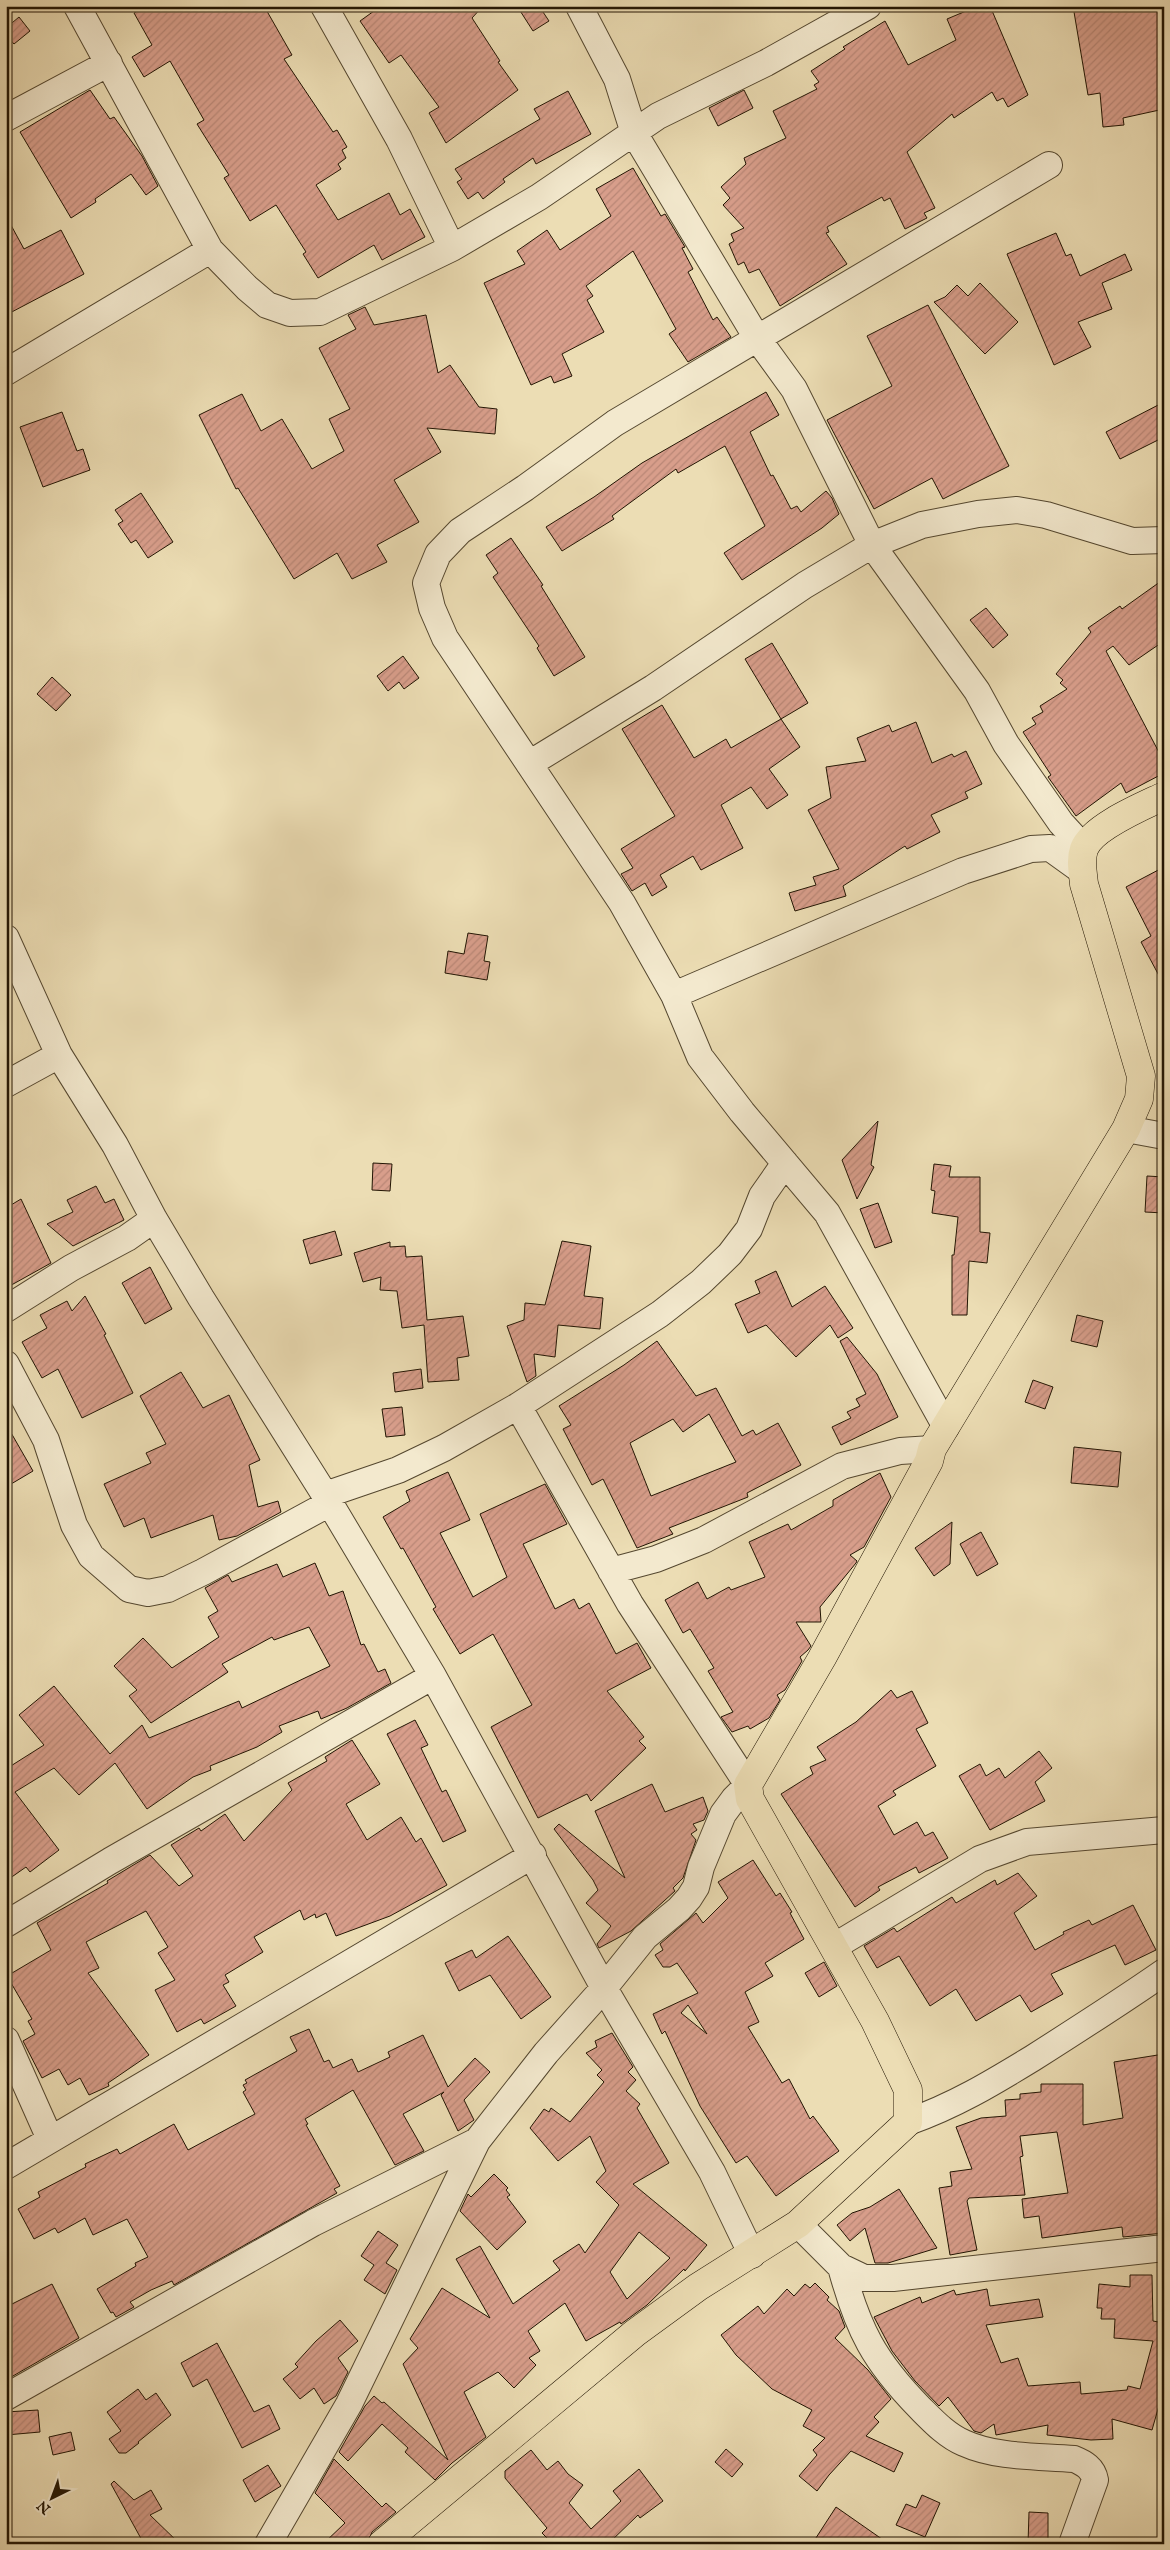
<svg xmlns="http://www.w3.org/2000/svg" width="1170" height="2550" viewBox="0 0 1170 2550" font-family="'IM FELL English',serif">
	<defs>
		<pattern id="building-hatch" width="6" height="6" patternUnits="userSpaceOnUse" patternTransform="scale(1.25)"><rect width="6" height="6" fill="#d89e8b"/><path d="M-1 1l2-2M0 6l6-6M5 7l2-2" fill="none" stroke="#b98776"/></pattern>
	</defs>
	<rect width="100%" height="100%" fill="#ecddb4"/>
	<filter id="stains"><feTurbulence type="fractalNoise" baseFrequency=".004" numOctaves="4"/><feColorMatrix values="0 0 0 0 .2 0 0 0 0 .09 0 0 0 0 .02 0 0 0 .5 -.17"/></filter>
	<radialGradient id="worn" r=".72"><stop offset=".6" stop-color="#630" stop-opacity="0"/><stop offset="1" stop-color="#630" stop-opacity=".3"/></radialGradient>
	<!-- building -->
	<path fill="url(#building-hatch)" stroke="#221503" fill-rule="evenodd" d="M146,6H264L292,55L284,59L333,132L337,130L347,147L342,150L346,158L338,164L341,169L316,185L338,220L389,193L400,215L410,209L425,237L382,260L374,245L318,278L303,254L306,252L276,205L250,221L224,178L229,175L197,124L204,120L170,61L144,77L132,57L152,45L134,13Z
		M381,6H483L472,18L500,61L498,62L518,90L446,143L429,113L439,107L401,55L389,63L360,21Z
		M517,6H539L549,21L533,31Z
		M978,6H990L1028,95L1008,107L1003,98L997,101L992,92L954,118L952,114L907,152L935,208L924,213L927,218L905,229L890,198L884,201L882,197L827,227L829,232L826,233L847,264L780,306L759,269L749,273L744,262L738,265L729,244L734,241L731,234L744,228L723,205L730,198L721,187L746,164L744,158L786,138L773,111L817,89L814,85L819,82L811,71L845,49L843,47L885,21L908,65L956,40L947,19Z
		M1073,6H1157L1164,47V109L1123,118L1124,125L1103,127L1100,93L1088,95Z
		M19,17L30,31L14,44L6,35V28Z
		M90,90L110,119L114,117L142,156L158,186L146,195L131,174L95,199L96,202L71,218L20,132Z
		M744,90L753,108L718,126L709,108Z
		M568,91L591,134L536,164L533,158L503,179L505,182L483,199L478,192L468,199L457,182L462,179L455,169L540,119L534,109Z
		M633,168L661,216L665,214L685,247L682,248L693,269L688,272L713,320L717,317L731,337L688,362L669,334L676,329L633,251L586,286L593,296L587,300L604,332L562,354L572,376L554,383L551,376L531,385L484,283L525,264L517,251L547,230L560,250L611,216L596,189Z
		M6,216L24,249L61,230L84,274L6,315Z
		M1056,233L1066,256L1071,254L1080,276L1125,254L1132,270L1102,283L1112,309L1078,322L1091,347L1054,365L1007,254Z
		M980,283L1018,322L985,354L934,302L945,297L957,285L968,296Z
		M928,305L1009,466L943,499L932,478L874,509L827,420L892,386L867,336Z
		M365,307L374,325L426,315L438,373L450,365L479,407L497,409L495,434L427,428L441,452L394,480L419,522L377,545L387,562L352,579L337,553L294,579L238,488L236,489L199,415L242,394L261,431L282,419L312,469L344,451L329,419L350,409L319,348L356,329L348,315Z
		M766,392L779,415L750,432L771,476L773,475L791,509L797,506L801,512L826,491L832,498L839,514L822,528L742,580L724,553L765,526L725,446L678,473L676,469L612,516L614,519L562,551L546,527L594,497L642,463Z
		M1164,402V437L1120,459L1106,432Z
		M62,412L77,451L83,449L90,470L43,487L20,427Z
		M141,493L173,542L148,558L136,540L131,543L118,524L123,521L115,510Z
		M511,538L543,585L541,586L585,657L554,676L537,648L539,646L493,577L498,573L486,555Z
		M1164,579V641L1129,665L1113,646L1106,651L1164,762V773L1126,793L1121,783L1076,816L1048,777L1051,775L1023,732L1036,724L1032,718L1043,712L1040,706L1067,689L1060,683L1063,680L1056,674L1091,632L1088,628L1120,606L1122,609Z
		M986,608L1008,635L993,648L970,620Z
		M772,643L808,703L781,719L800,747L769,769L788,795L767,809L751,787L721,805L743,848L701,870L693,856L660,875L667,887L652,896L645,883L632,891L621,874L633,868L621,849L675,816L622,729L662,705L694,758L726,739L731,748L781,719L745,659Z
		M403,656L419,678L404,689L399,682L388,691L377,676Z
		M52,677L71,695L56,711L37,694Z
		M916,722L932,763L952,754L954,757L966,751L982,784L965,792L968,798L931,815L940,832L907,849L905,846L843,886L846,896L795,911L789,893L816,885L813,877L839,869L808,810L831,798L826,767L866,761L857,738L889,725L892,732Z
		M1164,867V985L1141,942L1151,936L1126,887Z
		M468,933L488,936L484,961L490,962L487,980L445,973L448,951L464,954Z
		M878,1121L871,1165L874,1167L857,1199L842,1160Z
		M373,1163L392,1164L390,1191L372,1190Z
		M934,1164L951,1166L949,1177H980V1232L990,1233L987,1263L969,1261L967,1315H952V1255H954L958,1217L932,1213L935,1191L931,1190Z
		M1147,1176L1164,1177V1213L1145,1212Z
		M96,1186L105,1203L114,1199L124,1220L73,1246L47,1224L73,1212L67,1200Z
		M21,1199L51,1263L6,1288V1208Z
		M878,1203L892,1242L875,1248L860,1209Z
		M335,1231L342,1255L310,1264L303,1240Z
		M562,1241L591,1246L584,1296L603,1298L600,1329L558,1325L555,1357L534,1354L536,1376L527,1382L507,1326L524,1320L525,1303L545,1305Z
		M390,1242V1247L405,1246L406,1257L422,1256L427,1320L463,1316L469,1356L457,1358L459,1380L428,1382L424,1325L402,1328L397,1291L380,1290L381,1277L363,1282L354,1253Z
		M150,1267L172,1309L145,1324L122,1283Z
		M776,1271L792,1307L825,1286L853,1328L838,1338L830,1325L796,1357L766,1325L748,1333L735,1304L760,1293L755,1281Z
		M85,1296L106,1334L104,1335L133,1393L82,1418L58,1369L42,1378L22,1342L47,1328L40,1315L67,1301L72,1311Z
		M1077,1315L1103,1321L1097,1347L1071,1341Z
		M847,1337L877,1374L898,1417L841,1445L832,1427L851,1418L847,1412L860,1406L856,1399L866,1394L840,1341Z
		M657,1341L696,1396L716,1388L742,1436L753,1430L756,1435L778,1423L801,1465L747,1493L748,1497L669,1528L673,1534L637,1548L603,1479L592,1485L563,1429L571,1425L559,1406L624,1365ZM709,1414L736,1462L651,1496L630,1443L673,1419L683,1432Z
		M421,1369L423,1388L395,1392L393,1373Z
		M181,1372L203,1408L229,1395L260,1460L249,1465L258,1507L278,1501L281,1512L237,1536L219,1540L213,1515L151,1538L144,1518L124,1527L104,1484L151,1463L146,1453L166,1444L140,1396Z
		M1033,1380L1053,1387L1045,1409L1025,1402Z
		M402,1407L405,1435L386,1437L382,1409Z
		M6,1424L33,1471L6,1487Z
		M1074,1447L1121,1452L1118,1487L1071,1483Z
		M448,1472L470,1520L440,1533L473,1597L507,1577L480,1514L545,1484L567,1524L523,1544L555,1609L574,1599L579,1609L589,1603L616,1654L637,1643L651,1668L607,1691L644,1737L639,1741L646,1748L591,1801L587,1794L538,1818L491,1727L532,1705L493,1634L460,1654L433,1609L436,1607L403,1548L401,1549L383,1517L410,1501L406,1491Z
		M880,1473L891,1497L864,1547L850,1555L857,1561L856,1563L820,1607L821,1622H796L811,1646L808,1650L800,1657L802,1661L785,1690L777,1695L780,1700L769,1718L750,1729L748,1726L732,1732L721,1717L733,1712L708,1671L714,1668L690,1629L683,1633L665,1600L698,1582L707,1599L729,1587L731,1590L765,1577L749,1542L788,1524L791,1530L833,1506V1500Z
		M952,1522L950,1564L934,1576L915,1548Z
		M981,1532L998,1564L977,1576L960,1544Z
		M315,1563L329,1596L343,1591L361,1645L364,1644L378,1672L385,1669L391,1683L347,1708L321,1719L318,1711L279,1726L282,1732L257,1747L210,1766L211,1770L193,1777L147,1809L115,1763L79,1795L54,1768L15,1792L59,1850L30,1872L26,1867L6,1881V1769L44,1745L19,1715L54,1686L110,1754L142,1725L149,1738L239,1701L242,1708L330,1666L309,1627L274,1640L272,1637L222,1664L228,1672L151,1723L129,1696L137,1690L114,1666L143,1638L172,1668L219,1637L208,1617L218,1611L205,1588L228,1575L232,1582L277,1564L283,1577Z
		M891,1690L897,1698L912,1691L928,1723L916,1729L936,1766L893,1791L896,1795L878,1806L894,1835L917,1822L925,1836L933,1832L948,1858L919,1873L916,1867L878,1887L880,1890L855,1907L781,1794L813,1774L810,1767L826,1760L817,1747L856,1722Z
		M415,1720L428,1745L421,1748L442,1792L446,1790L466,1831L443,1842L387,1734Z
		M352,1740L380,1784L346,1804L367,1840L401,1817L416,1842L421,1838L447,1885L390,1916L336,1936L326,1913L316,1918L315,1914L304,1920L300,1910L254,1937L263,1952L225,1975L229,1982L223,1985L236,2006L204,2024L201,2019L177,2032L155,1990L175,1980L158,1953L168,1947L146,1911L86,1942L99,1968L88,1973L149,2055L108,2083L109,2086L89,2095L80,2078L68,2085L59,2069L42,2078L23,2041L35,2034L28,2021L32,2019L7,1976L51,1950L37,1923L108,1883L107,1881L150,1855L179,1886L193,1876L171,1845L199,1828L201,1831L225,1814L244,1841L292,1790L288,1783L327,1761L325,1757Z
		M1039,1751L1052,1768L1035,1782L1045,1801L990,1830L959,1776L980,1764L986,1776L999,1768L1005,1778Z
		M652,1784L665,1812L703,1797L708,1811L704,1820L693,1824L697,1830L691,1834L696,1840L683,1878L673,1888L675,1891L631,1931L599,1948L597,1944L611,1926L586,1903L598,1890L593,1880L554,1829L559,1824L625,1878L595,1811Z
		M753,1860L776,1896L780,1893L792,1912L790,1913L804,1939L765,1963L773,1976L745,1992L759,2022L748,2027L782,2083L789,2079L810,2119L813,2116L839,2151L776,2196L747,2156L736,2163L700,2106L665,2031L662,2034L653,2014L698,1993L677,1963L670,1967H663L655,1955L663,1950L660,1944L696,1913L703,1923L728,1898L718,1882ZM688,2005L707,2034L681,2013Z
		M1018,1873L1037,1896L1014,1913L1035,1950L1064,1934L1063,1932L1089,1920L1092,1925L1133,1905L1156,1950L1125,1965L1115,1945L1051,1974L1063,1994L1031,2012L1020,1995L976,2021L956,1989L930,2006L899,1956L877,1968L864,1946L894,1928L897,1932L952,1897L956,1903L995,1880L997,1885Z
		M508,1936L551,1997L521,2019L490,1975L459,1991L445,1963L472,1950L476,1958Z
		M824,1962L837,1986L819,1997L805,1973Z
		M309,2029L324,2062L329,2060L333,2068L352,2059L358,2072L390,2057L388,2052L423,2035L448,2087L475,2058L490,2072L464,2100L474,2120L458,2131L441,2095L444,2092L403,2114L424,2151L395,2165L353,2090L305,2119L308,2124L306,2125L340,2186L334,2189L337,2193L174,2285L172,2281L151,2290L130,2302L134,2307L116,2317L113,2312L111,2313L97,2289L136,2266L135,2263L148,2257L127,2219L93,2235L85,2218L58,2233L55,2228L34,2239L18,2209L40,2197L38,2192L86,2167L85,2164L117,2149L120,2154L174,2124L188,2150L255,2114L243,2092L246,2090L243,2085L247,2083L245,2080L297,2051L290,2037Z
		M612,2033L633,2067L628,2072L636,2080L626,2091L640,2104L637,2108L669,2163L633,2184L707,2245L685,2271L684,2269L647,2305L621,2324L620,2322L586,2341L565,2303L528,2331L540,2351L529,2358L536,2365L514,2388L498,2372L464,2392L486,2437L452,2463L435,2480L405,2452L408,2448L382,2424L348,2461L339,2452L365,2406L374,2396L382,2403L384,2402L448,2460L403,2364L418,2348L410,2339L442,2288L490,2318L456,2259L480,2246L513,2304L560,2270L553,2261L579,2244L585,2253L619,2205L596,2182L606,2171L590,2136L558,2161L530,2128L544,2109L549,2112L551,2108L570,2122L604,2082L597,2075L602,2070L586,2053L597,2047L595,2041ZM639,2232L670,2258L627,2299L610,2272Z
		M1164,2054V2233L1123,2237L1122,2227L1042,2238L1039,2216L1024,2218L1022,2199L1068,2193L1057,2132L1020,2136L1023,2156L1020,2157L1025,2195L969,2198L967,2201L977,2250L950,2255L939,2188L952,2186L950,2172L972,2169L956,2127L981,2118L1006,2116L1005,2100L1020,2099V2094L1041,2092V2084H1083V2125L1123,2118L1114,2062Z
		M494,2174L508,2188L506,2190L510,2195L507,2197L526,2222L497,2250L460,2211L468,2194L471,2197Z
		M899,2189L937,2248L888,2263H875L865,2228L850,2241L837,2225L852,2213L870,2207Z
		M378,2231L398,2245L386,2263L397,2270L385,2294L364,2280L374,2265L361,2256Z
		M1130,2275H1152L1153,2321L1164,2323V2388L1152,2430L1112,2419L1113,2439L1091,2440L1047,2435L1048,2425L996,2435L994,2424L981,2433L974,2431L948,2397L939,2406L915,2381L892,2351L874,2317L920,2297L922,2303L954,2290L956,2295L987,2289L990,2306L1039,2299L1043,2317L986,2325L1001,2363L1018,2358L1028,2386L1080,2382L1081,2394L1127,2390L1128,2386L1140,2389L1153,2341L1114,2338L1115,2319H1101L1102,2308H1097L1099,2284L1130,2287Z
		M815,2283L829,2297L827,2300L839,2311L845,2327L835,2338L868,2370L891,2399L874,2417L879,2422L866,2436L903,2453L894,2472L851,2451L829,2475L817,2491L799,2476L817,2455L813,2450L825,2438L803,2426L812,2410L772,2389L736,2355L721,2335L758,2306L764,2314L787,2289L794,2296L805,2284L810,2288Z
		M52,2284L79,2338L6,2380V2307Z
		M340,2320L358,2341L338,2358L348,2372L336,2396L324,2404L314,2388L300,2399L283,2379L298,2367L295,2364L316,2341Z
		M217,2343L254,2412L269,2405L280,2429L242,2448L207,2379L193,2387L181,2363Z
		M138,2389L146,2400L156,2393L171,2415L138,2442L139,2443L126,2453H119L109,2439L121,2431L107,2412Z
		M38,2410L40,2432L6,2435V2412Z
		M71,2432L75,2450L53,2455L49,2437Z
		M726,2449L743,2464L732,2477L715,2462Z
		M531,2450L547,2470L558,2461L568,2474L583,2485L569,2503L591,2529L621,2501L613,2491L639,2469L663,2501L640,2518L638,2515L608,2544H553L542,2533L547,2528L505,2478V2471Z
		M334,2459L382,2507L386,2503L396,2512L372,2532L367,2544H323L345,2523L315,2493Z
		M268,2465L281,2486L255,2502L243,2480Z
		M114,2481L134,2500L151,2490L162,2509L150,2515L180,2544H144L111,2484Z
		M922,2495L940,2503L925,2537L896,2525L906,2504L916,2508Z
		M836,2507L889,2544H812Z
		M1029,2512L1048,2513V2544H1028Z"/>
	<g fill="none" stroke-linecap="round" stroke-linejoin="round">
		<defs>
			<path id="minor" d="M77,6L210,250L247,288L267,305L290,313L320,312L452,248L539,197L658,116L766,63L868,6
				M324,6L399,139L452,248
				M579,6L617,79L634,133L757,338L794,389L872,545L977,691L1006,744L1061,823L1084,848
				M6,118L109,63
				M6,372L210,250
				M529,764L653,688L805,585L872,545L922,525L978,514L1017,510L1046,515L1132,541L1164,540
				M6,938L59,1055L115,1145L154,1219L201,1298L325,1495L433,1676L604,1988L712,2172L752,2255
				M674,995L963,871L1031,849L1050,848L1082,871
				M6,1084L59,1055
				M1126,1129L1164,1136
				M6,1309L71,1268L127,1238L154,1219
				M6,1364L46,1440L74,1525L91,1556L129,1589L148,1593L168,1589L203,1572L330,1503
				M946,1427L827,1213L742,1112L700,1057L674,995L622,903L445,638L432,608L426,583L438,554L460,531L525,488L615,423L1049,165
				M325,1495L398,1470L444,1448L518,1406L660,1314L701,1282L730,1254L749,1229L762,1196L785,1163
				M611,1571L656,1559L704,1540L842,1466L900,1451L932,1449
				M6,1924L110,1861L433,1676
				M835,1946L980,1859L1027,1842L1164,1830
				M6,2040L50,2139
				M908,2122C954,2106 992,2083 1033,2058C1077,2030 1121,2002 1164,1972
				M6,2166L533,1855
				M798,2224L841,2267L864,2278H893L1164,2248
				M841,2267C858,2330 874,2361 920,2408C933,2421 947,2436 964,2443C997,2458 1039,2456 1074,2459C1084,2463 1093,2468 1095,2480L1072,2544
				M6,2397L313,2223L477,2141
				M268,2544L349,2404L477,2141L546,2053L604,1988L645,1937L679,1909L689,1898L696,1887L701,1867L723,1814L734,1799L748,1785L630,1604L518,1406"/>
			<path id="major" d="M382,2544L635,2333L698,2287L798,2224L908,2122V2090L875,2021L750,1799L748,1785L822,1658L929,1461L932,1449L1126,1129L1139,1099L1141,1076L1084,884C1083,872 1080,861 1084,849C1092,827 1143,806 1164,796"/>
		</defs>
		<!-- minor casing -->
		<use href="#minor" stroke="#54472f" stroke-width="28"/>
		<!-- major casing -->
		<use href="#major" stroke="#221503" stroke-width="29"/>
		<!-- minor -->
		<use href="#minor" stroke="#f3e9ce" stroke-width="26"/>
		<!-- major -->
		<use href="#major" stroke="#ecddb4" stroke-width="28"/>
	</g>
	<!-- margin -->
	<rect width="1170" height="2550" fill="none" stroke="#ecddb4" stroke-width="25"/>
	<rect x="8" y="8" width="1155" height="2535" fill="none" stroke="#221503" stroke-width="2.5"/>
	<rect x="12" y="12" width="1145" height="2525" fill="none" stroke="#221503"/>
	<!-- north arrow -->
	<g transform="translate(52 2498) rotate(222)" stroke="#f3e9ce" stroke-width="4" paint-order="stroke">
	<path d="M0-4L9 19L0 12L-9 19Z" fill="#221503"/>
	<text y="-8" font-size="14" font-weight="bold" text-anchor="middle" fill="#221503">N</text>
	</g>
	<rect width="100%" height="100%" filter="url(#stains)"/>
	<rect width="100%" height="100%" fill="url(#worn)"/>
</svg>
